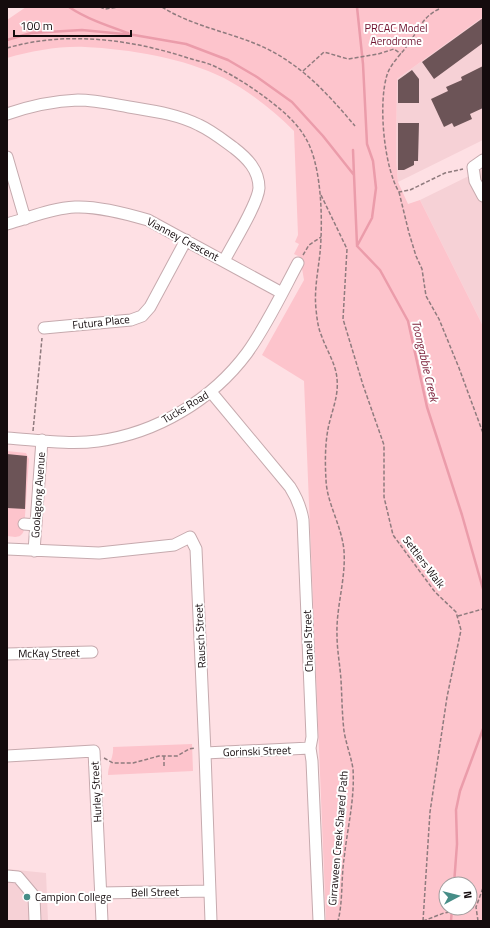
<svg xmlns="http://www.w3.org/2000/svg" width="490" height="928" viewBox="0 0 490 928" font-family="'Titillium Web',sans-serif">
	<rect width="100%" height="100%" fill="#fee0e4"/>
	<!-- built -->
	<path fill="#f6d1d6" d="M483,17V140L398,182L396,158L397,79Z
		M483,169V326L420,200Z
		M7,869L46,873L48,921H7Z"/>
	<!-- green -->
	<path fill="#fdc4cc" fill-rule="evenodd" d="M26,7H483V17L397,79L396,158L398,182L408,204L420,200L483,326V921H326L304,381L262,355L304,280L300,257L294,254L299,244L295,242L298,235L294,131C273,110 250,92 224,78C184,58 129,49 85,47C59,46 32,51 7,58V20ZM446,884H470V908H446Z
		M7,451L26,453L29,459L24,530C21,539 15,537 7,536Z
		M192,744L193,771L108,775C108,765 114,757 113,747Z"/>
	<g fill="none" stroke-linecap="round" stroke-linejoin="round">
		<!-- stream -->
		<path stroke="#eb9caa" stroke-width="2.5" d="M69,7C87,19 108,26 128,33
			M357,7L363,64L367,144L373,161L376,188L372,218L357,246L380,270L408,321L427,407L462,515L483,589
			M7,40L31,33L82,30L134,35L186,44L228,60L257,77L292,102L323,136L354,175L357,245
			M353,150L354,175
			M454,884L457,844L456,810L460,791L483,729
			M451,921L452,908"/>
	</g>
	<!-- building -->
	<path fill="#6c5457" d="M483,18V43L434,79L422,62Z
		M483,66V108L470,114L472,119L454,127L452,123L444,127L431,99L448,91L446,87L462,80L461,77Z
		M412,70L419,79V103H398V80Z
		M398,123H419L418,161H414V165L404,170H398Z
		M7,454L27,456L25,509L7,508Z"/>
	<g fill="none" stroke-linecap="round" stroke-linejoin="round">
		<defs>
			<path id="minor" d="M7,114C30,106 53,101 78,100C95,100 112,104 129,107C153,111 177,114 199,125C212,131 223,140 234,148C247,158 259,170 259,188C258,204 232,245 224,261
				M7,157L25,219
				M483,160L473,167L475,181L483,196
				M7,224C29,218 52,208 75,207C95,206 128,214 148,220L282,293
				M44,328L131,320L142,316L150,307L186,240
				M211,392L290,487C297,498 301,508 303,520L312,737L310,748L312,761L319,921
				M7,438C37,440 69,445 98,441C157,433 212,400 247,353C267,325 282,293 298,263
				M24,524L36,525
				M7,549L99,553L174,545L190,537L196,549L205,753L211,921
				M34,551L42,440
				M7,654L92,652
				M205,753L310,748
				M7,756L94,751L102,921
				M7,876L18,877L34,896L35,921
				M101,893L209,891"/>
		</defs>
		<!-- minor casing -->
		<use href="#minor" stroke="#c6aaae" stroke-width="13"/>
		<!-- path -->
		<path stroke="#8f7b7e" stroke-width="1.5" stroke-dasharray="4 2" stroke-linecap="butt" d="M100,7L105,9L119,7
			M162,7C192,26 229,32 261,46C301,64 327,93 355,126
			M439,9C423,17 421,26 411,40C404,52 391,62 387,75C378,104 384,167 399,192L410,190L445,173L463,169
			M7,48C65,31 129,39 185,57C194,60 204,62 212,65C233,75 252,87 270,101C283,111 296,122 305,137C322,164 323,221 320,253C318,272 314,290 316,309C317,319 318,328 322,337C327,351 336,364 337,379C339,396 331,413 328,429C325,445 325,463 326,480C327,504 342,526 344,551C346,579 336,607 337,635C337,650 340,665 341,680C342,697 342,714 344,731C346,744 351,756 353,769C355,799 347,830 344,859C341,880 343,901 338,921
			M303,71L324,52L348,59L378,54L394,49L401,54
			M399,192L409,233L416,256L422,269L426,296L439,319L459,368L483,433
			M321,195L347,249L343,319L363,385L384,445V497L393,535L435,592L456,612L461,630L447,697L430,812L423,921
			M303,255L309,245L321,237
			M33,431L42,338
			M458,616L483,609
			M164,756V768
			M104,758L113,763H133L159,756H177L189,749L195,748
			M470,908L476,907
			M423,921L444,913L469,908
			M478,921L476,907L483,888"/>
		<!-- minor -->
		<use href="#minor" stroke="#fff" stroke-width="11"/>
	</g>
	<!-- markers -->
	<circle fill="#468d87" stroke="#fff" stroke-width="1.5" cx="27" cy="897" r="4"/>
	<g text-anchor="middle" stroke-width="4" stroke-linejoin="round" paint-order="stroke">
		<!-- park labels -->
		<g font-size="11" fill="#6f1330" stroke="#fff">
			<text x="396" y="32">PRCAC Model<tspan x="396" dy="13">Aerodrome</tspan></text>
		</g>
		<!-- street labels -->
		<g font-size="11" fill="#140b0d" stroke="#fff">
			<text transform="translate(183 239) rotate(28)" y="4">Vianney Crescent</text>
			<text transform="translate(101 322) rotate(-6)" y="4">Futura Place</text>
			<text transform="translate(185 407) rotate(-31)" y="4">Tucks Road</text>
			<text transform="translate(38 495) rotate(-86)" y="4">Goolagong Avenue</text>
			<text transform="translate(424 562) rotate(53)" y="4">Settlers Walk</text>
			<text transform="translate(200 636) rotate(-93)" y="4">Rausch Street</text>
			<text transform="translate(308 641) rotate(-92)" y="4">Chanel Street</text>
			<text transform="translate(49 653) rotate(-1)" y="4">McKay Street</text>
			<text transform="translate(257 751) rotate(-2)" y="4">Gorinski Street</text>
			<text transform="translate(96 792) rotate(-93)" y="4">Hurley Street</text>
			<text transform="translate(338 838) rotate(-85)" y="4">Girraween Creek Shared Path</text>
			<text transform="translate(155 892) rotate(-1)" y="4">Bell Street</text>
		</g>
		<!-- poi labels -->
		<g font-size="11" fill="#140b0d" stroke="#fff" text-anchor="start">
			<text x="35" y="901">Campion College</text>
		</g>
		<!-- water labels -->
		<g font-size="12" font-style="italic" fill="#7e233c" stroke="#fff">
			<text transform="translate(425 361) rotate(77)" y="4">Toongabbie Creek</text>
		</g>
	</g>
	<!-- border -->
	<rect width="490" height="928" fill="none" stroke="#140b0d" stroke-width="16"/>
	<!-- north arrow -->
	<g transform="translate(458 896) rotate(83)"><circle r="19" fill="#ffffff" stroke="#a19d9e"/>
	<path d="M0-3L7 15L0 10L-7 15Z" fill="#468d87"/>
	<text y="-6" font-size="11" font-weight="bold" text-anchor="middle" fill="#140b0d">N</text>
	</g>
	<!-- scale -->
	<path d="M14 30v6h117v-6" fill="none" stroke="#140b0d" stroke-width="2"/>
	<text x="20" y="30" font-size="12" fill="#140b0d" stroke="#ffffff" stroke-width="3" paint-order="stroke">100 m</text>
</svg>
